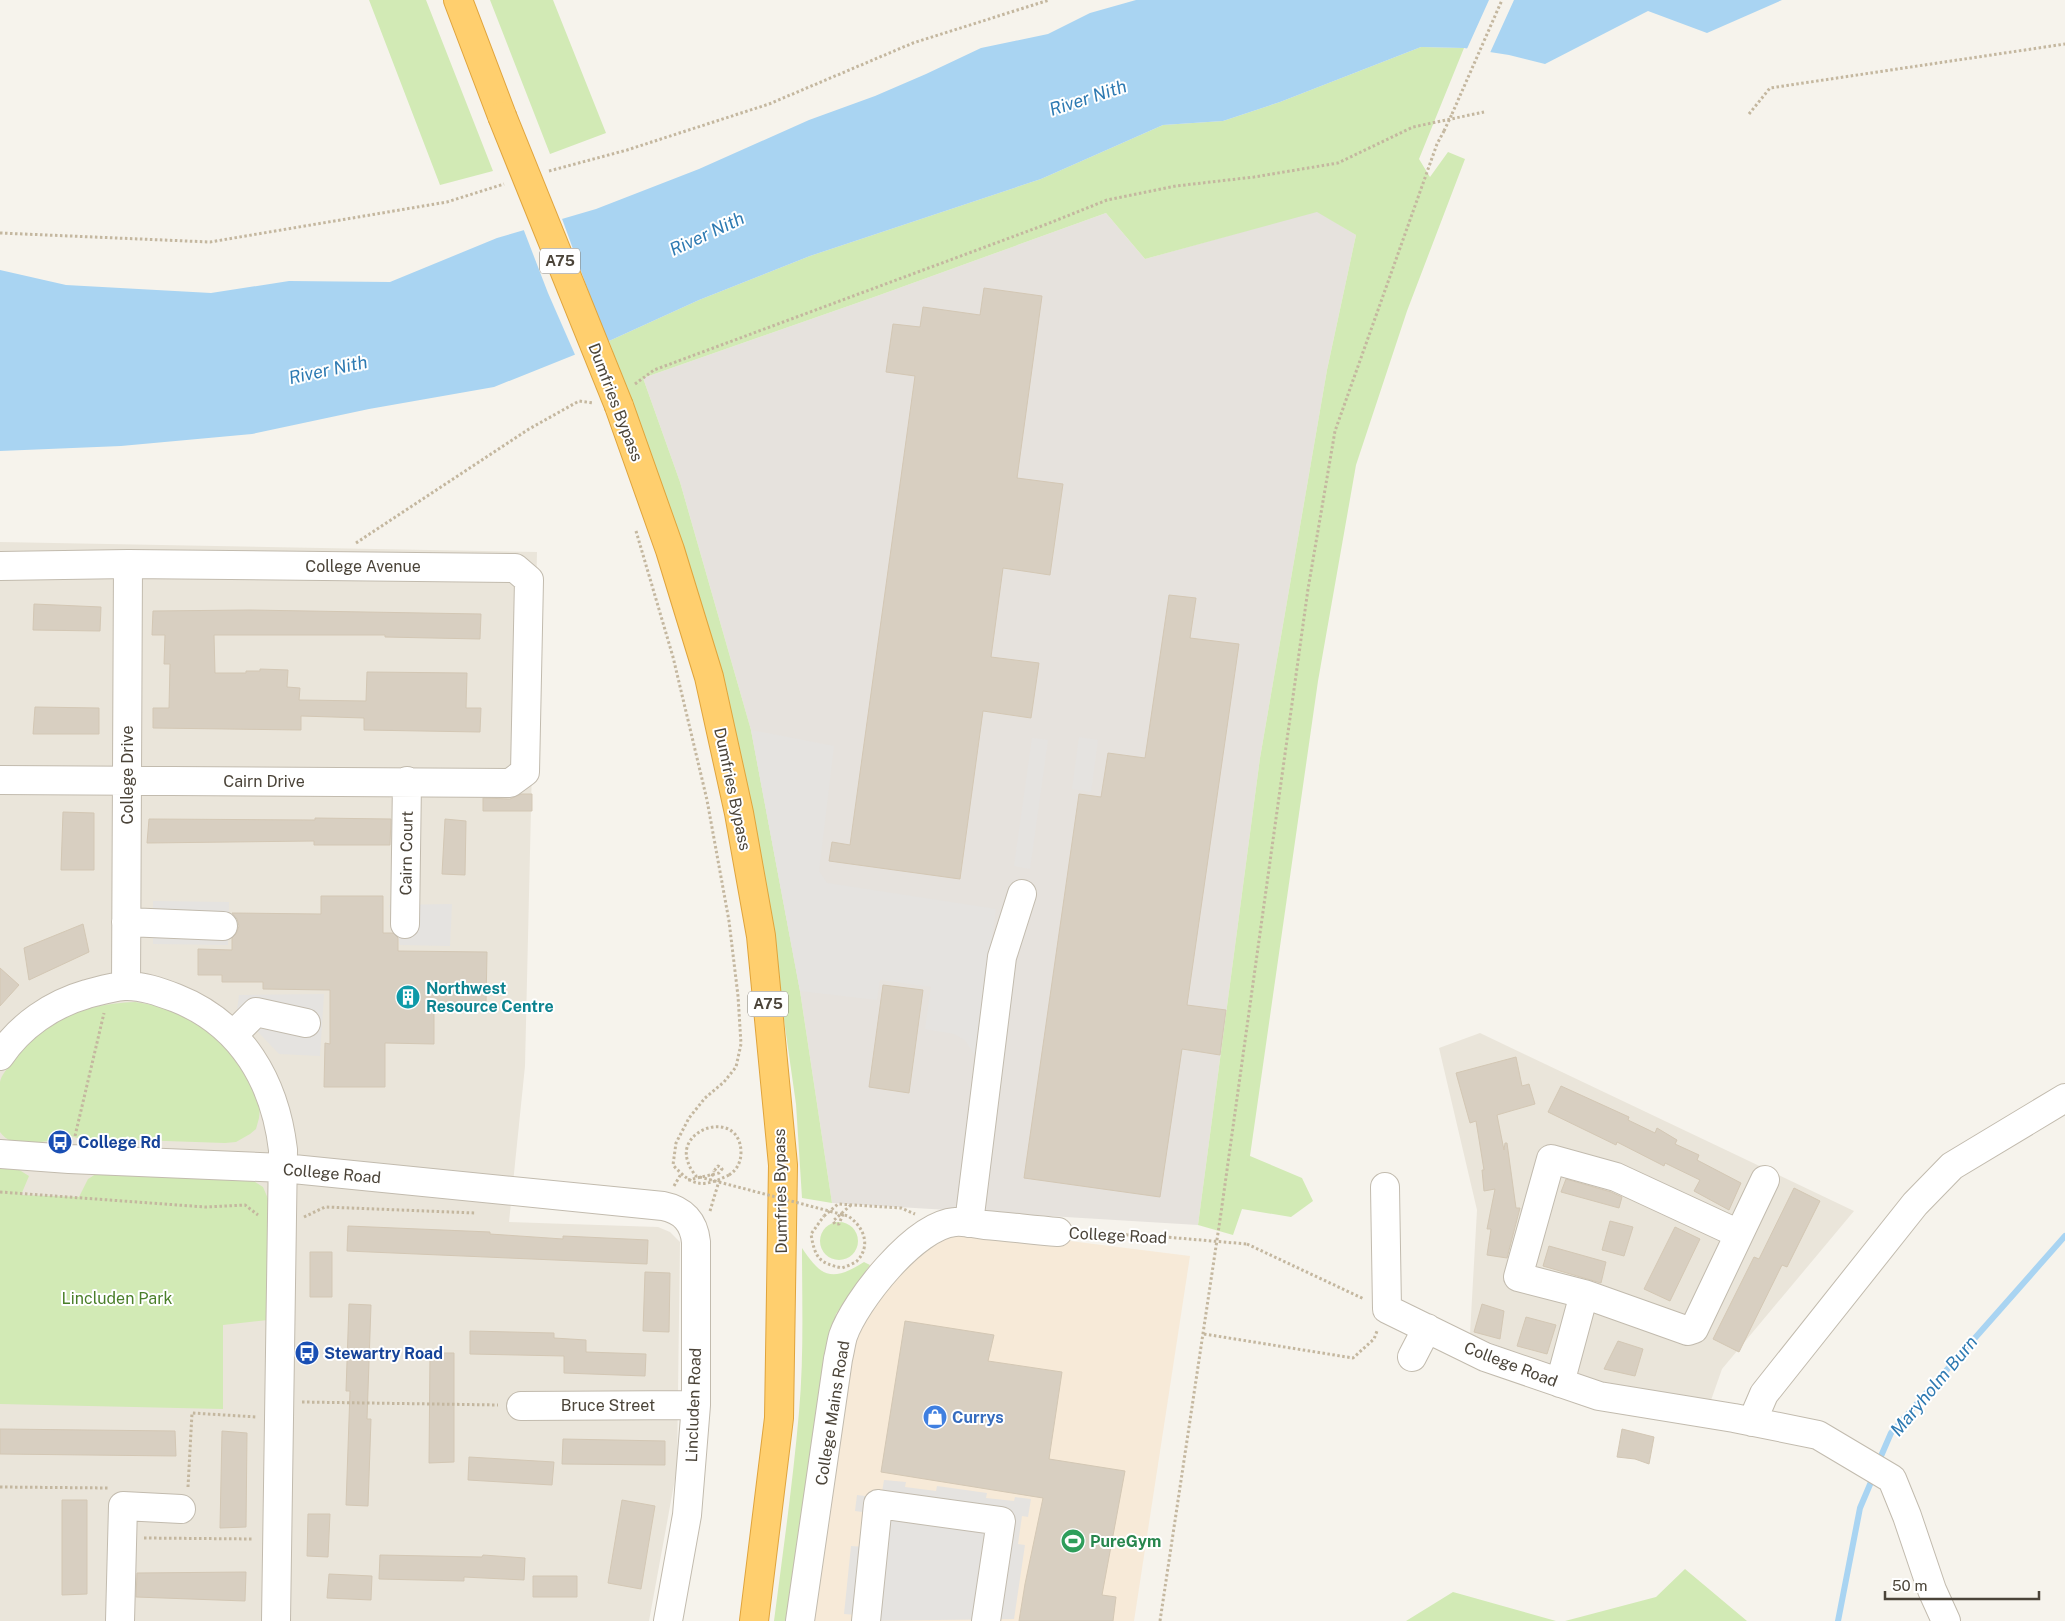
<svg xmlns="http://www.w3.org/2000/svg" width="2065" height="1621" viewBox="0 0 2065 1621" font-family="'Public Sans',sans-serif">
	<rect width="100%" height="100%" fill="#f6f3ec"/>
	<!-- residential -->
	<path fill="#eae5da" d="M0,542L537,552L525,1066L509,1222L658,1227L670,1232L680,1242L677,1468L649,1621H0Z
		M1480,1033L1854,1211L1722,1369L1710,1403L1575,1378L1470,1334L1477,1210L1439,1048Z"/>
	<!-- commercial -->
	<path fill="#f7ead8" d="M911,1226L997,1232L1190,1256L1134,1621H788L822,1371L836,1314L870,1265Z"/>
	<!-- industrial -->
	<path fill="#e6e2dd" d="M1317,211L1356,235L1327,370L1260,758L1198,1225L832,1203L800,991L751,730L680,482L643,378L877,296L1106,213L1145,259Z"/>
	<!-- green -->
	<path fill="#d2eab5" d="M369,0H426L493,171L440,185Z
		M490,0H553L606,133L550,154Z
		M1421,47L1464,48L1419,159L1430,177L1448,152L1465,159L1407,311L1356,465L1318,681L1250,1156L1302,1178L1313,1201L1291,1217L1242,1209L1233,1235L1198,1225L1260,758L1327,370L1356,235L1317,212L1145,259L1106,213L877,296L643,378L680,482L751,730L800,991L832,1203L802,1198L796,1104L766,894L664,503L609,341L699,300L810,256L1041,179L1163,125L1223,121L1280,102Z
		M135,1002L159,1006L198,1021L238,1059L256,1095L260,1108L259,1118L256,1129L250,1134L236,1142L225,1143L77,1138L71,1136L49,1137L48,1141C32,1143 11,1148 0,1132C0,1116 0,1097 0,1082C1,1075 8,1068 12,1062C41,1019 85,1004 135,1002Z
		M0,1163H8L29,1176L21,1195L79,1197L88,1179L104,1169L244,1175L263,1187L272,1208L268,1320L223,1325V1409L0,1404Z
		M820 1241a19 19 0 1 1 38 0a19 19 0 1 1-38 0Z
		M802,1248C822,1278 832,1282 864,1262L870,1265L836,1314L822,1371L788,1621H774C783,1551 793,1482 799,1412C804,1358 802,1302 802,1248Z
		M1685,1569L1747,1621H1565L1656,1597Z
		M1453,1592L1556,1621H1406Z"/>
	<!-- parking -->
	<path fill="#e5e3e0" d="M751,730L834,746L819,871L827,883L996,909L976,1057L965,1040L954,1034L925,1029L931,987L880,980L877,1000L800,991Z
		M1079,737L1098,740L1091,792L1072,789Z
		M1032,738L1048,740L1030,869L1014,866Z
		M153,901L229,902L228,945L153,944Z
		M452,904L450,946L400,945L389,905Z
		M324,994L320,1056L279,1054L237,1010L239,995Z
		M884,1480L906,1482L905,1487L936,1491L937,1486L987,1493L986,1498L1014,1501L1015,1497L1031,1499L1028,1517L1022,1516L1018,1544L1025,1545L1014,1619L857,1621V1615L844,1614L851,1546L865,1547L869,1513L855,1511L857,1495L881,1498Z"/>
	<!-- water -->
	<path fill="#a9d4f2" d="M1136,0H1782L1707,33L1648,11L1545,64L1509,55L1464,48L1421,47L1280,102L1223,121L1163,125L1041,179L810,256L699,300L609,341L494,387L369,409L252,434L121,446L0,451V270L66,285L211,293L289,281L390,282L497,238L596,209L699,169L809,120L875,96L926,74L981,48L1048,34L1090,13Z"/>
	<!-- pier -->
	<path fill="#f6f3ec" d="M1489,0H1514L1489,55L1466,51Z
		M561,216L601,326L610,344L576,357L548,293L523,228Z"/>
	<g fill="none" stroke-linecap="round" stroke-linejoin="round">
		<!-- stream -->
		<path stroke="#a9d4f2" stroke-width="6" d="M1878,1463L1891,1433L2065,1236
			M1838,1621L1860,1508L1874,1475"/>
	</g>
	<!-- building -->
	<path fill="#d8cfc1" stroke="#d3c7b4" d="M984,288L1042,296L1017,478L1063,484L1050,575L1003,568L991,657L1039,663L1031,718L983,711L960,879L829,861L832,842L850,845L915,376L886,372L893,324L920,327L923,307L980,315Z
		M1169,595L1196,598L1190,638L1239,644L1187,1005L1226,1010L1220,1055L1182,1049L1160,1197L1024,1178L1079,794L1101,797L1108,753L1145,758Z
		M34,604L101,607L100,631L33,630Z
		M250,610L481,614L480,639L385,637V635H214L215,673H246V671H260V669L288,670L287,687L300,688L299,700L366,701L367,672L467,673L466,708H481L480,732L364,730V718L301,716V730L153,728V708H169L170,664H164L165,635H152L153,611Z
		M35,707L99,708V734H33Z
		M521,794H532V811H483V798L510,799Z
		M63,812L94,813V870H61Z
		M315,818L391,819L390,845H314V841L147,843L149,819L315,820Z
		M445,819L466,821L465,875L442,874Z
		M321,896H383V933H393L398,938V951L487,952L486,1004H434V1044L385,1043V1087H324L325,1043L330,1044V990L263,989V982H222V975H198V949L232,950V938L236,934L239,926L237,919L232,913L321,914Z
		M83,924L89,952L29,980L24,948Z
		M0,968L19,985L0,1006Z
		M883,985L923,990L909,1093L869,1087Z
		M1516,1057L1522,1086L1529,1084L1535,1104L1497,1115L1504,1150L1505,1143H1507L1516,1208H1520L1507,1258L1487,1255L1491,1229H1487L1495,1189L1484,1191L1482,1170H1484L1476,1121L1470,1123L1456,1073Z
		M1561,1086L1629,1117L1628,1120L1655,1133L1657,1128L1677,1140L1675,1144L1699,1155L1697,1160L1741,1183L1729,1210L1694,1191L1700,1180L1665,1163L1664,1166L1617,1142L1616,1145L1548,1112Z
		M1566,1179L1611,1192L1622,1197L1619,1208L1561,1192Z
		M1794,1188L1820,1201L1787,1267L1782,1265L1739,1352L1713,1339L1754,1257L1759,1259Z
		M1610,1221L1633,1227L1624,1256L1602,1250Z
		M348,1226L490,1232V1234L563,1239V1236L648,1240L647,1264L347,1251Z
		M1675,1227L1700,1239L1670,1301L1644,1289Z
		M1549,1246L1606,1262L1601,1283L1543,1266Z
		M310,1252H332V1297H310Z
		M645,1272L670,1273L669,1332L643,1331Z
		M349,1304L371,1305L367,1419H371L368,1506L346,1505L350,1391H346Z
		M1482,1304L1504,1311L1500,1339L1474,1332Z
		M1526,1317L1556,1325L1547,1354L1517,1346Z
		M905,1321L994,1335L988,1361L1062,1372L1049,1459L1125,1471L1102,1595L1116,1597L1113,1621H1019L1025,1584L1043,1498L881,1472Z
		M470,1331L554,1333V1338L586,1340V1352L646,1354L645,1376L564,1373V1356L470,1354Z
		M1618,1341L1643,1349L1635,1376L1604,1369Z
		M430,1353H454V1462L429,1463Z
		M0,1429L175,1431L176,1456L0,1454Z
		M1622,1429L1654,1437L1649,1464L1635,1459L1617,1457Z
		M222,1431L247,1433L246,1527L220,1528Z
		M563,1439L665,1441V1465L562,1464Z
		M469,1457L554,1462L552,1485L468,1480Z
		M62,1500H87V1594L62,1595Z
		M622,1500L655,1506L641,1589L608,1583Z
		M308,1514H330L328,1557L307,1556Z
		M380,1555L482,1557L483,1555L525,1558L524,1580L464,1577V1581L379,1579Z
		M246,1572L245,1601L136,1597L137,1573Z
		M329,1574L372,1576L371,1600L327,1598Z
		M533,1576H577V1597H533Z"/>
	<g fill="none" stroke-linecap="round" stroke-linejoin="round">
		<defs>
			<path id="minor" d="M0,566L128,564L515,568L529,580L525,772L510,783L0,780
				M126,922L223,926
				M405,924L407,781
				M126,986L128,564
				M233,1035L256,1012L306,1023
				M0,1056C20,1026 52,1004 87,994C99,991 111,987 124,986C141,985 160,992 176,998C242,1024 275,1082 283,1150L276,1621
				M0,1154L69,1159L283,1168L663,1206C683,1210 694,1222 696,1242V1405L687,1515L668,1621
				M1385,1187L1387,1309L1485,1357L1599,1396L1734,1418L1818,1435L1892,1479L1907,1516L1932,1590L1946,1621
				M969,1223L1002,957L1022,894
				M1739,1234L1616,1177L1551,1159L1518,1277L1584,1294L1688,1331L1694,1329L1765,1180
				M1412,1357L1427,1328
				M1560,1383L1584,1294
				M521,1406L696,1405
				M1752,1422L1764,1394L1915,1204L1952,1166L2065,1098
				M120,1621L123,1506L181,1509
				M800,1621L838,1359C840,1351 841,1343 843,1336C855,1301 915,1225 955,1222C965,1221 975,1224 985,1225C1009,1227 1034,1230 1058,1232
				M866,1621L878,1504L1001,1521L986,1621"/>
			<path id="highway" d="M458,0L502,116
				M619,406L670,550L709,677L739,813L761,936L783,1165L779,1418L754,1621"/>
		</defs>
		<!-- minor casing -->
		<use href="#minor" stroke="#c2bbae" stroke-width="30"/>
		<!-- highway casing -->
		<use href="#highway" stroke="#e0a43c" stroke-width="30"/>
		<!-- path -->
		<path stroke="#c4b79f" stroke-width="3" stroke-dasharray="2.5 2.5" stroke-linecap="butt" d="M1452,114L1502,0
			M1749,114L1770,88L2065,44
			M549,171L627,150L769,104L913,43L1049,0
			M0,233L210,242L447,202L504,184
			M635,384L654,370L1047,224L1107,200L1176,186L1254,177L1338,163L1413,127L1484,112
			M636,531L673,657L707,800L729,921L738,996L741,1044L736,1067L724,1082L705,1098L689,1118L676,1143L673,1165C693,1187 702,1188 729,1175
			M356,543L529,429L579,401L593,403
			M75,1136L104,1013
			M688,1180L719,1173L722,1169L718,1166L714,1171
			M674,1186L681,1174
			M0,1192L205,1207L245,1205L258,1215
			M710,1211L719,1181
			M843,1214L839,1224H835L833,1221L852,1204
			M824,1216L838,1204L901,1208L915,1214
			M304,1217L325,1207L476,1213
			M1081,1233L1154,1236
			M1247,1244L1364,1299
			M1204,1334L1353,1358L1374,1339L1377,1331
			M302,1402L498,1405
			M0,1487L109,1488
			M188,1487L192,1413L257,1417
			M144,1538L253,1539
			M1160,1621L1221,1213L1308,589L1335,431L1437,144L1444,131"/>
		<!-- minor -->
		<use href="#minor" stroke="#fff" stroke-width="28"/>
		<!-- highway -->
		<use href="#highway" stroke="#ffcf6e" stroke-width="28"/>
		<defs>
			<path id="highway-bridge" d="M502,116L619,406"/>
		</defs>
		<!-- highway-bridge casing -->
		<use href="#highway-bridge" stroke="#e0a43c" stroke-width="30" stroke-linecap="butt"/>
		<!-- path-bridge -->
		<path stroke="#c4b79f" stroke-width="3" stroke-dasharray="2.5 2.5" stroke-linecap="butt" d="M1444,131L1452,114
			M729,1175C737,1170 741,1162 741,1152C740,1108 675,1128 688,1162C689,1167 693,1172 696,1176L848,1216C863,1226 872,1245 857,1261C853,1264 847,1266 842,1268C819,1263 815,1258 811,1234L824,1216
			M710,1181L714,1171
			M1154,1236L1247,1244"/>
		<!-- highway-bridge -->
		<use href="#highway-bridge" stroke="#ffcf6e" stroke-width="28"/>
	</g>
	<!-- icons -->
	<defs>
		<symbol id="building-disc" viewBox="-11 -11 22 22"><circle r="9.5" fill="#0f9aa8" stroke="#fff"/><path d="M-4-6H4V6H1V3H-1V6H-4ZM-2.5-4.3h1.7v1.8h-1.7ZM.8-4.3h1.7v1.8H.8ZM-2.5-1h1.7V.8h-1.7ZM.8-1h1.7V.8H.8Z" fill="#fff"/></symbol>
		<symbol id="bus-disc" viewBox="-11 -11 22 22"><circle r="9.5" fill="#1a4fb4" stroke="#fff"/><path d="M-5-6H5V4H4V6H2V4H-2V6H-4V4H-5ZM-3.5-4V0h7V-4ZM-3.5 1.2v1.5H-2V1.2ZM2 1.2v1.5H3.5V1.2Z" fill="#fff"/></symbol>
		<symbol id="shop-disc" viewBox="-11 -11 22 22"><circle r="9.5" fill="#3f7fe0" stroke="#fff"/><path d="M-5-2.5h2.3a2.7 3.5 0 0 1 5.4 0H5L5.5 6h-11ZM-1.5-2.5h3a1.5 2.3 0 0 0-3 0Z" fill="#fff"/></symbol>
		<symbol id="stadium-disc" viewBox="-11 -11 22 22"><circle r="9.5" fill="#2e9e5b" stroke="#fff"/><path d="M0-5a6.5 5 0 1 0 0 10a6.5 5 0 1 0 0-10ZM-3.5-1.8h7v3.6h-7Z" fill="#fff"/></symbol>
	</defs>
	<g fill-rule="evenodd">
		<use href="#building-disc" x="394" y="983" width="28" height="28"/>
		<use href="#bus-disc" x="46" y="1128" width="28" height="28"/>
		<use href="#bus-disc" x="293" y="1339" width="28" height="28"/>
		<use href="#shop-disc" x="921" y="1403" width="28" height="28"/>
		<use href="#stadium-disc" x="1059" y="1527" width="28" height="28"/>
	</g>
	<g text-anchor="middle" stroke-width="4" stroke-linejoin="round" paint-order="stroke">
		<!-- shield labels -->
		<g fill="#fff" stroke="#817c74" stroke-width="1">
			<rect x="540" y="248.5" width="40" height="25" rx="4"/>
			<rect x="748" y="991.5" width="40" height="25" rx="4"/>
		</g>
		<g font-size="15" font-weight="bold" fill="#4b4439">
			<text x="560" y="266">A75</text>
			<text x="768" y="1009">A75</text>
		</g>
		<!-- street labels -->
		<g font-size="16" fill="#4b4439" stroke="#fff">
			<text transform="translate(616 402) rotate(69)" y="6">Dumfries Bypass</text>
			<text x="363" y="572">College Avenue</text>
			<text transform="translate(127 775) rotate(-90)" y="6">College Drive</text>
			<text x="264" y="787">Cairn Drive</text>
			<text transform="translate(733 789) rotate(78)" y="6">Dumfries Bypass</text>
			<text transform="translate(406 853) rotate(-89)" y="6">Cairn Court</text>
			<text transform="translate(332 1173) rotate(5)" y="6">College Road</text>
			<text transform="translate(780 1191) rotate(-91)" y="6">Dumfries Bypass</text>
			<text transform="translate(1118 1235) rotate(3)" y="6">College Road</text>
			<text transform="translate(1511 1364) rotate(21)" y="6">College Road</text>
			<text x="608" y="1411">Bruce Street</text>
			<text transform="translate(693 1405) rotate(-88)" y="6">Lincluden Road</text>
			<text transform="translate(832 1413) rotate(-81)" y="6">College Mains Road</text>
		</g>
		<!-- culture labels -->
		<g font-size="16" font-weight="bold" fill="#0d838f" stroke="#fff" text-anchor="start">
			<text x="426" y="994">Northwest<tspan x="426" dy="18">Resource Centre</tspan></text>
		</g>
		<!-- transit labels -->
		<g font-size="16" font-weight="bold" fill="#164399" stroke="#fff" text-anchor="start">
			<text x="78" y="1148">College Rd</text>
			<text x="324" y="1359">Stewartry Road</text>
		</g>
		<!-- park labels -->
		<g font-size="16" fill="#4a7f2a" stroke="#fff">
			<text x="117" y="1304">Lincluden Park</text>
		</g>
		<!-- shop labels -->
		<g font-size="16" font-weight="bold" fill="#366cbe" stroke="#fff" text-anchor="start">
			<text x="952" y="1423">Currys</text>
		</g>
		<!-- leisure labels -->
		<g font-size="16" font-weight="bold" fill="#27864d" stroke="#fff" text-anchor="start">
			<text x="1090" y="1547">PureGym</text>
		</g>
		<!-- water labels -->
		<g font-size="18" font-style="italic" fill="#2e7ab2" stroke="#fff">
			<text transform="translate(1088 98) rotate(-18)" y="6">River Nith</text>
			<text transform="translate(707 234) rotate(-25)" y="6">River Nith</text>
			<text transform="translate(328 370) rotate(-12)" y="6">River Nith</text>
			<text transform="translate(1934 1386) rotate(-50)" y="6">Maryholm Burn</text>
		</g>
	</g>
	<!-- scale -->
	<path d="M1885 1591v8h154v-8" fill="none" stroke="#4b4439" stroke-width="2.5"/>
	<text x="1892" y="1591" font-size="15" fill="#4b4439" stroke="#ffffff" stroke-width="4" paint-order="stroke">50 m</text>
</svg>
